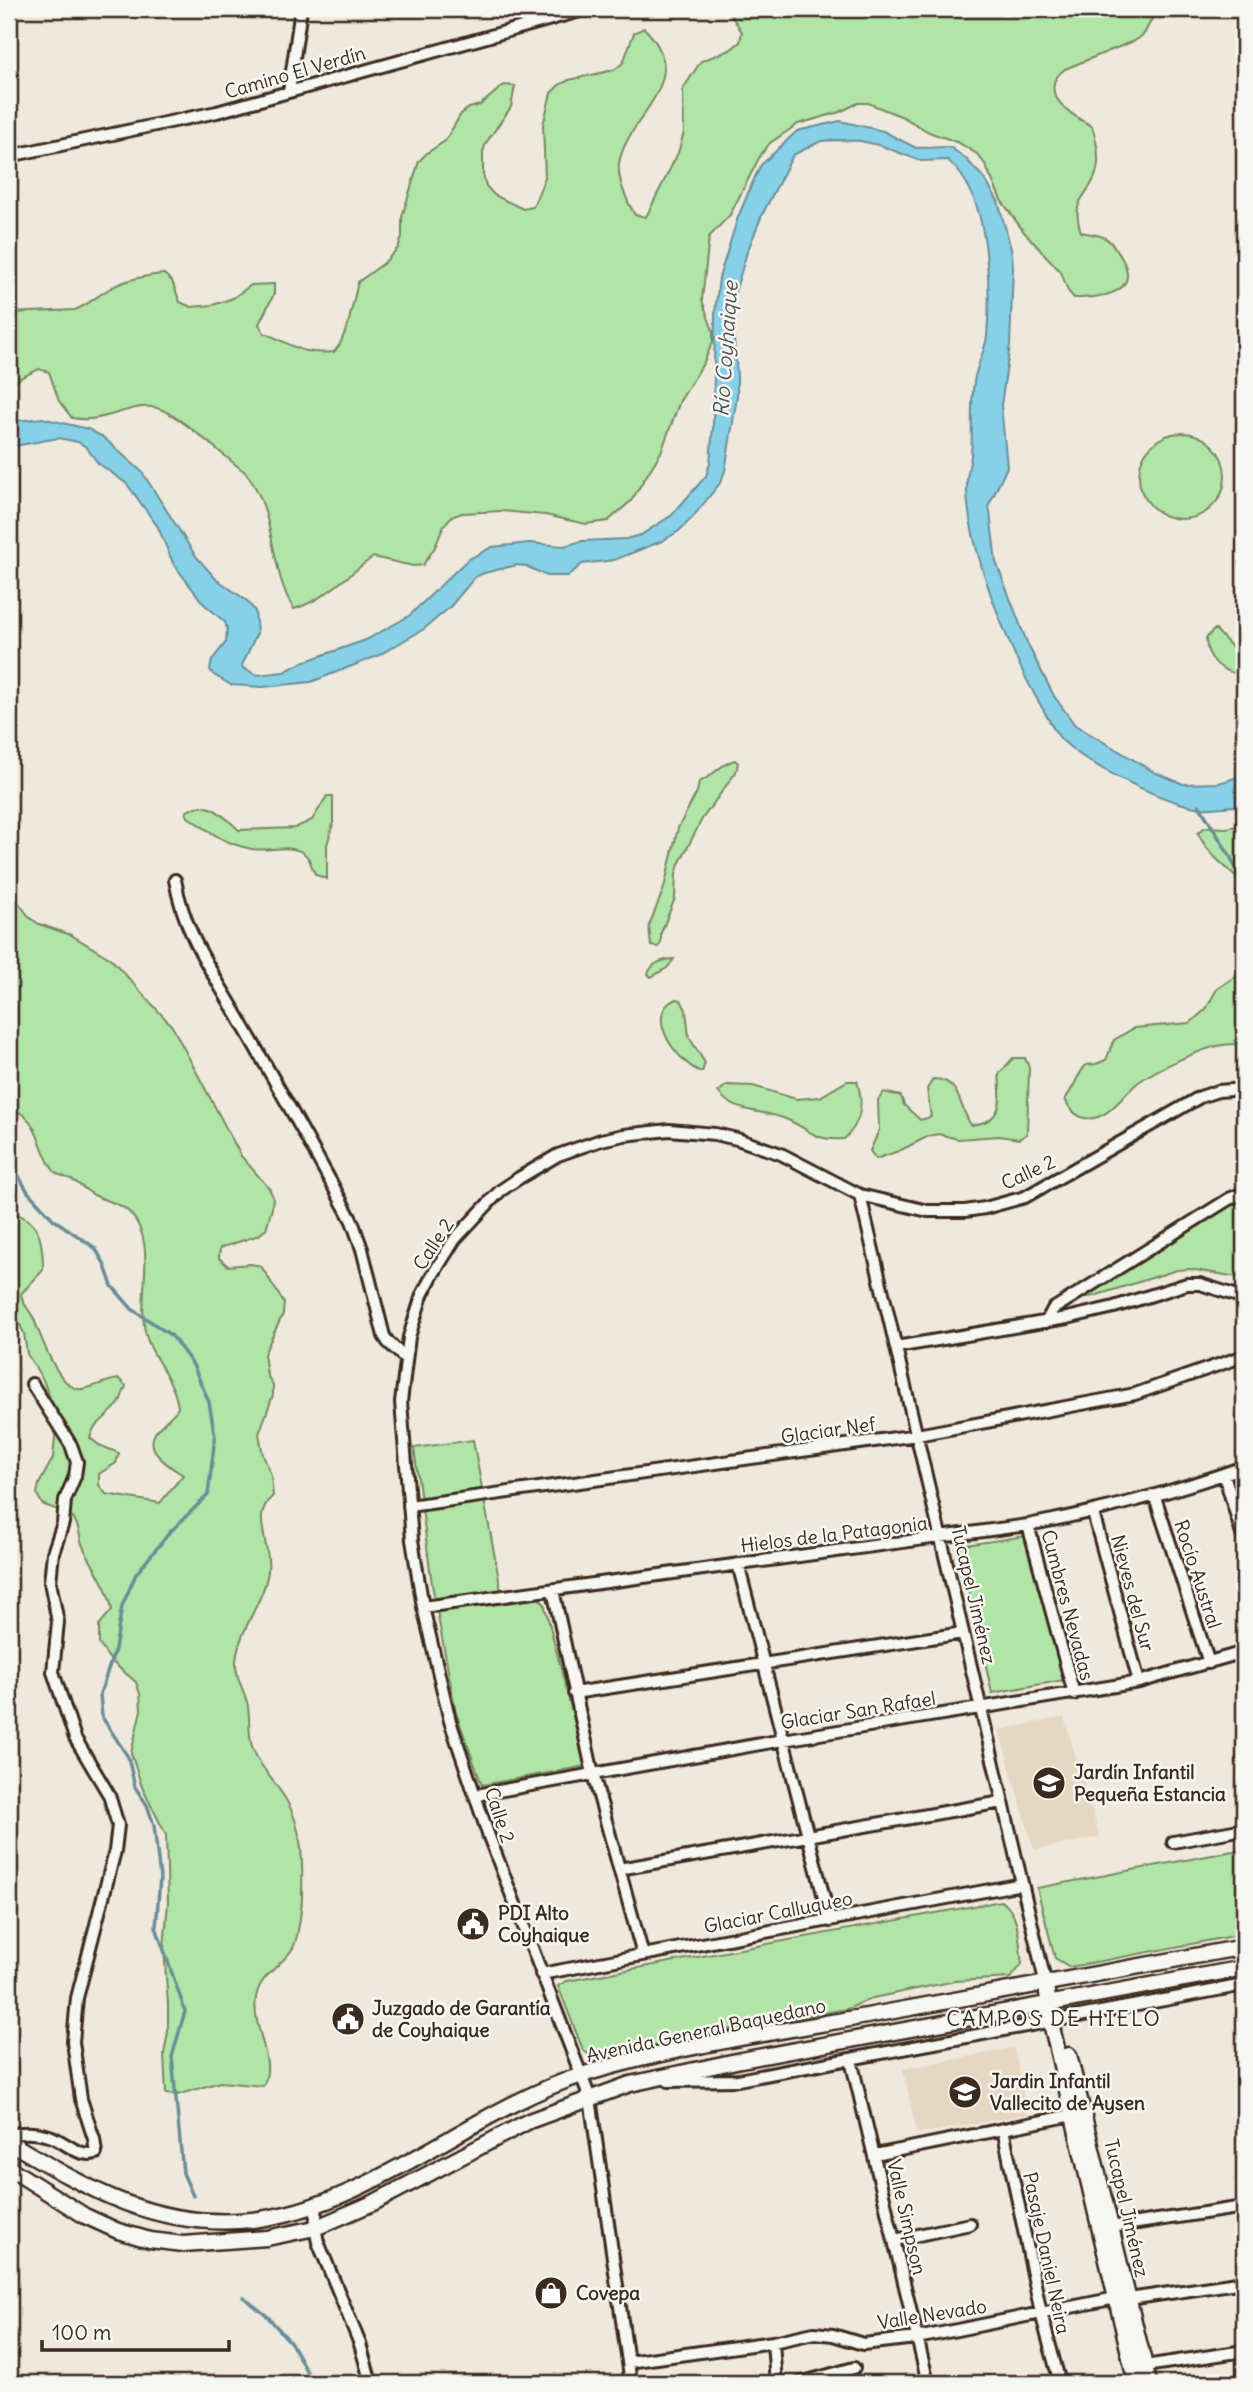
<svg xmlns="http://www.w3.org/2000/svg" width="1253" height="2392" viewBox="0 0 1253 2392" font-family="Delius,sans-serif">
	<rect width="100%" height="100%" fill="#efe8dc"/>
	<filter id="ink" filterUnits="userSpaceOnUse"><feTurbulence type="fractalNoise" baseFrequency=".0143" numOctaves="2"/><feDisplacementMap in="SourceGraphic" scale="14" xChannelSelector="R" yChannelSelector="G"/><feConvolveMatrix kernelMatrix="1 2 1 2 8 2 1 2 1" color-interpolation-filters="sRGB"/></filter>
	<g filter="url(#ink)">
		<!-- built -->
		<path fill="#e6d7c2" d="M1064,1717L1100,1837L1034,1850L999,1730Z
			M1014,2048L1027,2114L917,2134L903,2069Z"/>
		<!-- green -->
		<path fill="#b0e5a7" stroke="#768862" stroke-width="2" d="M731,9H1157L1144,34L1136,40L1065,69C1035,91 1070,115 1092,126C1096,137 1100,157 1097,170C1091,197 1069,196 1081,232C1088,234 1096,234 1103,237C1111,240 1117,250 1121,257C1143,294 1100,298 1074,298L1068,291L1061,272L1024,232L1001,200L985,164L977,154L959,143L929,132L903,117L868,103H858L840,112L798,124L770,143L760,156L730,215L709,237L702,300L713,331V341L704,362L680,401L661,452L631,501L608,521L586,524L545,515L502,511L462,513L451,517L444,525L435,547L423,565L413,566L373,557C348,575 323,601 294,609C268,568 277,510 245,472C225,458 173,408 152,407C125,405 104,424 72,418L59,401L49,372L39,369L20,378L9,388V313L75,310C88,305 97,296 109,289C124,280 147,275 164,274L172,281L180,302L191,307L213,305L233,298L251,285L274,284V294L259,324L264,333C295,345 298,355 334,352L340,344L348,325L358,282L384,263L398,248L402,237V217L419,161L427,153L445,141L461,114L469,108L480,105L504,85L515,86L511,107L486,143L483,152V174L486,186L494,195L523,209L533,207L545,177L543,125L551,93L559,85L569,80L614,70L623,63L634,33L644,28C697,81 628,114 619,163C617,179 627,202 635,215L646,217L678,153L684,132L683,89L701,61L730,50L740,42L742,32L731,15Z
			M1139 476a43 43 0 1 1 86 0a43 43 0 1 1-86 0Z
			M1215,629L1231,646L1244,656V675C1223,673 1206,661 1206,638Z
			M735,760L738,763L736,772L702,819L679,864L676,874L675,898L661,933V943L658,947L651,946L649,926L664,888L678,828L697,792L699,782C712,777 720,764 735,760Z
			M327,796H333V824L327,845V879L316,875C310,867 312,858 302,852C288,844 268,852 252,849C223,843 212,833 188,817L186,812C208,797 223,816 239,830L295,828L312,820Z
			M1244,825V883C1227,868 1208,855 1198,833L1205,827L1226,828Z
			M9,890L30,918L39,924L71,935L111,959L172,1026L241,1156L269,1188L273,1197L272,1208L266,1229L259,1235L220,1248L219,1258L228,1266L251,1264L261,1266L284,1303L283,1314L264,1354L267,1375L273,1385V1395L259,1434L263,1455L271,1475L273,1496C249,1516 272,1544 268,1571C264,1602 239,1629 236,1661C235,1676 243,1688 247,1702C251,1717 247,1734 253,1749C260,1767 274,1781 285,1798C303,1827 303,1862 302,1896C302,1906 298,1939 293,1948C282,1966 259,1975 256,1998C251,2027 277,2060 263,2086L220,2082L177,2095L166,2094L164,2054L168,2032V2004L164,1948L168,1902L166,1835L142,1787L131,1753L141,1710L140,1694L136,1682L111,1661L99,1644V1625L112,1610C109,1587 91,1565 82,1544C79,1535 79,1524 73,1518C65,1511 51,1508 42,1504L37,1494L39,1484L53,1458L57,1416L43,1380L27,1354L24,1333L19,1323L9,1317V1212C41,1218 43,1243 43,1270L21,1294C23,1306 28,1307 33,1317C41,1336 56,1384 78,1389C86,1391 106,1380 119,1379L126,1386L119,1404L94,1428L90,1438L99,1445L119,1453L116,1463L99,1474V1485L106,1494L160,1503L183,1475C171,1467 144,1452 155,1433C161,1424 172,1417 178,1408C175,1377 147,1355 144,1325C139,1290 158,1239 128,1211C120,1203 105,1201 94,1195C86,1191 80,1184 72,1180C66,1176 58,1176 54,1171C38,1151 39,1113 9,1109Z
			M674,959L667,968L651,977L648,974C652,962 663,960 674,959Z
			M1236,976H1244V1044C1237,1044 1230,1044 1223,1045C1202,1048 1151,1071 1135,1085C1123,1096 1110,1115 1094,1118C1080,1121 1070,1111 1065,1099C1074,1088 1077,1075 1086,1065L1096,1064L1106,1060L1114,1040L1134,1028L1190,1023L1206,1009L1217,989Z
			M676,999L681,1000L686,1010L689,1037L705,1063L702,1072C679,1065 641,1014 676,999Z
			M1013,1058H1025L1029,1067L1027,1134L1019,1139L999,1136L958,1139L938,1134L929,1136L901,1150L876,1159L870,1151L879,1130L878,1100L884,1092L901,1096L904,1105L920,1120L931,1117L927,1089L933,1079C961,1079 958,1106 971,1125C1004,1122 1001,1100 999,1074Z
			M847,1081H857C864,1103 861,1124 844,1139C813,1141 813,1131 788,1120C764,1109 735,1115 718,1092L727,1085L753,1086L796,1099L820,1097Z
			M1244,1195V1278L1189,1269L1177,1270L1094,1296L1076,1299Z
			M473,1440L503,1601L537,1597L544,1603L586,1766L482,1785L456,1713L432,1584L414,1448Z
			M1025,1536L1064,1680L992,1693L959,1546Z
			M1244,1849V1934L1070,1967L1055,1958L1037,1888Z
			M1001,1901C1020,1912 1019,1943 1022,1964L1011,1978L955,1981L873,1998L847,2009L751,2025L594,2059L583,2050L558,1986L567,1981Z"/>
		<!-- water -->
		<path fill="#87d1e8" stroke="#698e97" stroke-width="2" d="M840,121L883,131L916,148L950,147L966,159L984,178L998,201L1012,253L1013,267L1010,345L1001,405L1007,467L989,505L996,562L1028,645L1054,696L1075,725L1156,773L1183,784L1219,783L1244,775V805C1231,806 1215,809 1202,808C1166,804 1091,767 1064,742C1055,734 1050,722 1044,711C1012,658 965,544 967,482C967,473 970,464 971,456C973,431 970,406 974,382C976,366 985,352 987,336C991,291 989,213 962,176C958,170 952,165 948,160L921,161L879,145L860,141L838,140L821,141L793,155L762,215L747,252L731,306L737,374V397L725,471L720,483L692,518L679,531L662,541L614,560L582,564L568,576H547L526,566L517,565L484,573L475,577L450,607L424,629L377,656L347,668L311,682L263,687L231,685L214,675L210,670L212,660L226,642L227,629L225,622L203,603L173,563L158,527L127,484L98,463L86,447L78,442L58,438L9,447V422L42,418L88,429L103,437L142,472L195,555L215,578L247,601L255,611L257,633L242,665L243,668L257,675L284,672L303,662L366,640L409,616L467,560L492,547L529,543L564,546L582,541L626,539L641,535L672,515L706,476L710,463L713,427L715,313L719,278L738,217L755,177L761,165L797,131Z"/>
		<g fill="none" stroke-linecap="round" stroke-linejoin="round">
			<!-- stream -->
			<path stroke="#698e97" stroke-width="3.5" d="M1199,805L1230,856L1244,885
				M9,1153L14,1168L28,1192L53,1219L95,1248L104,1263L112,1286L132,1309L172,1336L193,1365L209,1402L215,1437L208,1495L170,1532L136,1574L122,1606L115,1649L100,1694L102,1717L128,1757L135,1787L147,1805L154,1825L160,1878L156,1927L185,2011L172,2057L183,2173L193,2196
				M243,2297L267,2316L291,2343L313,2383"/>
			<defs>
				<path id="street" d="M289,92L301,9
					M9,156L217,112L587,9
					M175,880C185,935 210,968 237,1015C276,1083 315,1152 352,1221L362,1249L384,1336L388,1342L405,1358
					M860,1195L1046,1985
					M1046,1322L1053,1309L1229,1199L1244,1193
					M896,1347L1067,1318L1114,1307L1187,1284H1200L1244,1298
					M1224,1474L1244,1541
					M1155,1497L1209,1663
					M409,1506L917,1435L1135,1394L1244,1356
					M1093,1513L1139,1682
					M1028,1525L1074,1694
					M738,1564L830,1921
					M553,1590L593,1774L643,1955
					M423,1607L1028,1525C1102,1511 1173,1492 1244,1467
					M574,1693L963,1633
					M476,1795L783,1740L1139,1682L1244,1652
					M1173,1842L1244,1829
					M619,1869L1002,1802
					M541,1974L1022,1884
					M851,2060L928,2383
					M668,2081L738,2080L1244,1985
					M1003,2129L1041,2313L1060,2383
					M9,2135C22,2132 36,2132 49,2136C65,2141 78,2158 96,2153L94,2139L81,2099L73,2042L77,1998L115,1851L118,1825L109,1795L75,1738L53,1672L58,1622L50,1582L53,1553L63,1523L65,1500L75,1476L77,1462L71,1445L32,1384
					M875,2155L1078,2114
					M317,2205L315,2228L318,2242L360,2344L371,2383
					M1111,2227L1244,2207
					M895,2240L970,2224
					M1129,2299L1244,2282
					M773,2342L776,2383
					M628,2362L773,2342L814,2333L833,2335L863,2344L917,2338L1116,2298
					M1145,2366L1244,2351
					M631,2383L590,2098L488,1834L450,1721L423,1607L412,1540L401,1402L409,1337L422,1295L432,1276L455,1239L500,1191L519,1178L558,1155L601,1140L624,1135L669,1130L715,1134L737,1139L781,1154L860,1195L928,1211H965L985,1208L1025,1197L1200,1097L1218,1091L1244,1089
					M800,2383L854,2368"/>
				<path id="secondary" d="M1046,1985L1051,2023L1136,2383
					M1069,2055L1149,2383
					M9,2142C88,2189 156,2230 252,2220C370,2207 472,2109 585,2074C678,2046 777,2032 872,2015C996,1993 1120,1970 1244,1947
					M9,2168L85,2216L118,2231L150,2240L183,2244L267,2238L315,2228L373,2203L529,2121L630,2084L741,2060L1244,1968"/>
			</defs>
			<!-- street casing -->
			<use href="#street" stroke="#3b2a1e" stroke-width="16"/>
			<!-- secondary casing -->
			<use href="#secondary" stroke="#3b2a1e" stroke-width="19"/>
			<!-- street -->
			<use href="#street" stroke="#f6f6f2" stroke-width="10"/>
			<!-- secondary -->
			<use href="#secondary" stroke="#f6f6f2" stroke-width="14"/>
		</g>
	</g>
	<!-- icons -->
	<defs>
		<symbol id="school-disc" viewBox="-11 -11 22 22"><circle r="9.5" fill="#3b2a1e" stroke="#f6f6f2"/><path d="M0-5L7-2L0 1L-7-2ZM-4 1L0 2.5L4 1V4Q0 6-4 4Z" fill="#fff"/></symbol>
		<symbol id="civic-disc" viewBox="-11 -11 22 22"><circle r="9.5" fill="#3b2a1e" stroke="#f6f6f2"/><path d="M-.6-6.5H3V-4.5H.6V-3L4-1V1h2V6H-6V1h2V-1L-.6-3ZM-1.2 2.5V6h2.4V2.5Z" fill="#fff"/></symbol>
		<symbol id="shop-disc" viewBox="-11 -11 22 22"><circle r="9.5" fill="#3b2a1e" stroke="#f6f6f2"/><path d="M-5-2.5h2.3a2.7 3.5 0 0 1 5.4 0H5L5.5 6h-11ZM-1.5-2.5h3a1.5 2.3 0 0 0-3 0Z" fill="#fff"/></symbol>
	</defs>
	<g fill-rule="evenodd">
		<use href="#school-disc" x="1030" y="1764" width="38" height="38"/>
		<use href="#civic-disc" x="454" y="1905" width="38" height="38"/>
		<use href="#civic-disc" x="329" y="2000" width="38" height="38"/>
		<use href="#school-disc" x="946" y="2073" width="38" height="38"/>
		<use href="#shop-disc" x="532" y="2274" width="38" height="38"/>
	</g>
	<g text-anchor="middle" stroke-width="5" stroke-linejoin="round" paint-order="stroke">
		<!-- street labels -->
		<g font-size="19" fill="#3b2a1e" stroke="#f6f6f2">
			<text transform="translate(295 72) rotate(-16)" y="7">Camino El Verdín</text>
			<text transform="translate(1028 1172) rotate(-25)" y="7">Calle 2</text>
			<text transform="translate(433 1244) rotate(-57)" y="7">Calle 2</text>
			<text transform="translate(828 1430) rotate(-8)" y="7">Glaciar Nef</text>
			<text transform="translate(834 1534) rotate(-7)" y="7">Hielos de la Patagonia</text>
			<text transform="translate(1198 1574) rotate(72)" y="7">Rocío Austral</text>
			<text transform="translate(1133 1593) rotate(75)" y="7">Nieves del Sur</text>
			<text transform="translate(974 1595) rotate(77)" y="7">Tucapel Jiménez</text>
			<text transform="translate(1068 1605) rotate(75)" y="7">Cumbres Nevadas</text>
			<text transform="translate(858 1710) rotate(-9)" y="7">Glaciar San Rafael</text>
			<text transform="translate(500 1815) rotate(72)" y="7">Calle 2</text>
			<text transform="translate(778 1912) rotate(-11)" y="7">Glaciar Calluqueo</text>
			<text transform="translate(706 2030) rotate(-12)" y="7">Avenida General Baquedano</text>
			<text transform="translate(1127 2208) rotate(77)" y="7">Tucapel Jiménez</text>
			<text transform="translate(907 2217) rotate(77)" y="7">Valle Simpson</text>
			<text transform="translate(1047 2253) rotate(78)" y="7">Pasaje Daniel Neira</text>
			<text transform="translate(932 2314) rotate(-9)" y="7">Valle Nevado</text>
		</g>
		<!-- poi labels -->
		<g font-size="19" font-weight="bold" fill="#3b2a1e" stroke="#f6f6f2" text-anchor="start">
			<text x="1074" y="1779">Jardín Infantil<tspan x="1074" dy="22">Pequeña Estancia</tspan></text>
			<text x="498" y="1920">PDI Alto<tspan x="498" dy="22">Coyhaique</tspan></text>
			<text x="372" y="2015">Juzgado de Garantía<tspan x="372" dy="22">de Coyhaique</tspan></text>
			<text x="990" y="2088">Jardin Infantil<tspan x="990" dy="22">Vallecito de Aysen</tspan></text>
			<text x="576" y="2300">Covepa</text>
		</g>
		<!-- water labels -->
		<g font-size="21" font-style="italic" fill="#4e5450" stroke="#f6f6f2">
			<text transform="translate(726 349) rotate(-86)" y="7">Río Coyhaique</text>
		</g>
		<!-- neighbourhood labels -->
		<g font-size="21" letter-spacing="2" fill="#3b2a1e" stroke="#f6f6f2">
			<text x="1054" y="2026">CAMPOS DE HIELO</text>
		</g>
	</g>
	<!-- margin -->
	<rect width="1253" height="2392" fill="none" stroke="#f6f6f2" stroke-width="35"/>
	<rect x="18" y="18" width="1218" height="2357" fill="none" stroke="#3b2a1e" stroke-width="2.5" filter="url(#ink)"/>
	<!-- scale -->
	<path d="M42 2340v10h187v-10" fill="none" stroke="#3b2a1e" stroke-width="3.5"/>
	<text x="52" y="2340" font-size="21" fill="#3b2a1e" stroke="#f6f6f2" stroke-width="5" paint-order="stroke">100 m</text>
</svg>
